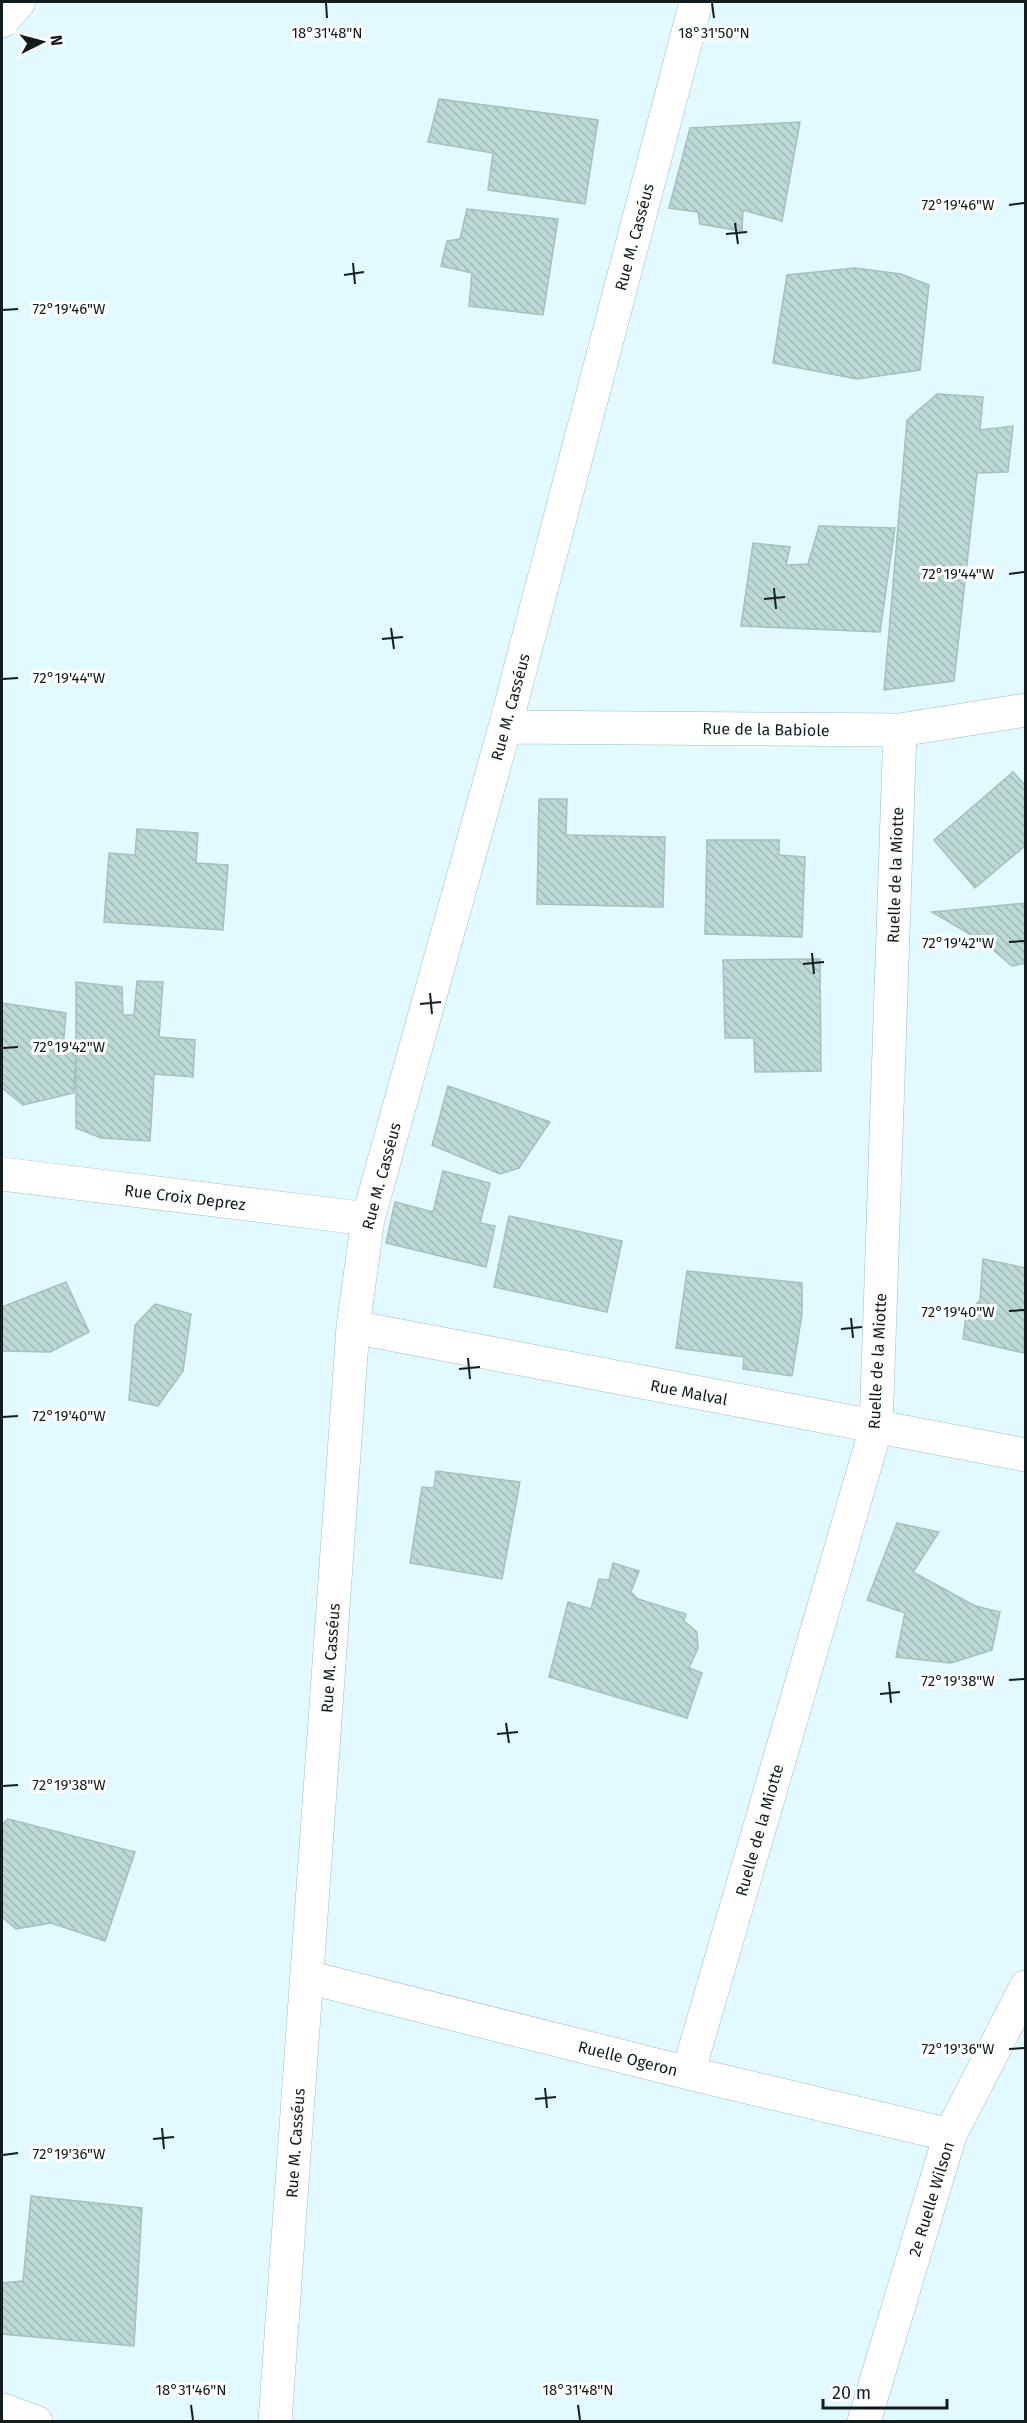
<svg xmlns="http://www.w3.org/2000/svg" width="1027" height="2423" viewBox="0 0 1027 2423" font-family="'Fira Sans',sans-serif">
	<defs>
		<pattern id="building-back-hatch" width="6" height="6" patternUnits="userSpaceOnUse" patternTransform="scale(1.5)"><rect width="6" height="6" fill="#bcd9d6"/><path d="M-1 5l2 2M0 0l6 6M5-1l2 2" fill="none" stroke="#a1bab7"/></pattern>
	</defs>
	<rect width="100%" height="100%" fill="#e2f9ff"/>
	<!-- building -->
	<path fill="url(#building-back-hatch)" stroke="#a4c1bd" stroke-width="1.5" d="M439,99L598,120L585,204L488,190L493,153L428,142Z
		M800,122L782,221L743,210L742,231L700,224L698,212L669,208L690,128Z
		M467,209L558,219L543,315L469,306L472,273L441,266L447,241L460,239Z
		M855,268L901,274L929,285L920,370L857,379L773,363L787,275Z
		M937,394L983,397L980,430L1013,426L1008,472L977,473L954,681L884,690L907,420Z
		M819,526L895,528L880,632L741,626L753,543L790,547L786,565L808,564Z
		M1013,772L1026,786V845L975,888L934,840Z
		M539,799H567L566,835L665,837L663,907L537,904Z
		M137,829L198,833L196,863L228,865L223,930L104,922L109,853L135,855Z
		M707,840H779V855L805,857L802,937L705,934Z
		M1026,903V963L1012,966L985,943L932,912Z
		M820,959L821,1071L755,1072L754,1038H725L723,960Z
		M137,981L163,982L159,1037L195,1040L193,1077L154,1074L150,1141L101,1138L76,1128V982L122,987L123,1015H134Z
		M2,1003L66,1013L63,1050L76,1051L74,1093L23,1105L2,1088Z
		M448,1086L550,1122L519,1168L500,1174L432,1145Z
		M443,1171L490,1183L480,1223L495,1226L486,1267L386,1243L395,1202L433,1212Z
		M509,1216L622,1241L607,1312L494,1287Z
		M983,1259L1026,1268L1024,1353L963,1339L966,1316L980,1300Z
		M687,1271L802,1283V1314L792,1376L743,1369L744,1357L676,1348Z
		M66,1282L89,1332L50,1352L2,1351V1307Z
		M155,1304L191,1314L183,1371L158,1406L129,1400L135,1325Z
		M436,1471L520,1482L502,1579L410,1563L422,1487L434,1488Z
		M897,1523L939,1532L913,1572L975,1606L1000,1612L992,1650L951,1663L896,1657L905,1613L867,1600Z
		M613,1563L639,1571L631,1592L638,1599L686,1614L684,1621L697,1632L698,1648L689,1668L702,1673L687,1718L549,1677L568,1602L591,1609L599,1579L609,1580Z
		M8,1819L135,1852L105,1941L51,1923L16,1929L2,1917V1824Z
		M31,2196L142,2208L134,2346L2,2334V2283L23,2281Z"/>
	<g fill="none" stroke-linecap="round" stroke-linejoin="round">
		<defs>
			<path id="minor" d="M2,21L19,2
				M505,727L900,730L1026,710
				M2,1174L368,1219
				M353,1327L1026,1455
				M307,1977L688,2073L950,2135
				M688,2073L876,1428L900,730
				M3,2410L36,2422
				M275,2422L353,1327L368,1219L505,727L696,2
				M864,2422L950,2135L1026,1987"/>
		</defs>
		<!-- minor casing -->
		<use href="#minor" stroke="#a0bcc3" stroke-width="34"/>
		<!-- minor -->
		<use href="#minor" stroke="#fff" stroke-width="33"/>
	</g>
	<!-- ticks -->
	<path fill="none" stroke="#121d20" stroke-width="2" d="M326,3L327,18M712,3L714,18M1009,205L1024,203M735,223L738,244M726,234L747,232M353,263L355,284M344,275L364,272M3,310L18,309M1009,574L1024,572M774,588L776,609M764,599L785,597M391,628L394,649M382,639L403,637M3,679L18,678M1009,942L1024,941M812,953L814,974M803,964L824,962M430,993L432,1014M420,1004L441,1002M3,1048L18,1047M1009,1311L1024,1310M851,1318L853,1338M841,1329L862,1327M468,1358L470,1379M459,1369L480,1367M3,1417L18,1416M1009,1680L1024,1679M889,1682L891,1703M880,1694L900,1692M506,1723L509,1743M497,1734L518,1732M3,1786L18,1785M1009,2049L1024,2048M545,2088L547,2108M535,2099L556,2097M162,2128L164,2149M153,2139L174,2137M3,2155L18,2153M191,2405L193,2420M578,2405L580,2420"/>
	<g text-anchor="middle" stroke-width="6" stroke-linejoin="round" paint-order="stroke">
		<!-- street labels -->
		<g font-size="16" fill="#121d20" stroke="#fff">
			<text transform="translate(634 237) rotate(-75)" y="6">Rue M. Casséus</text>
			<text transform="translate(510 707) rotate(-75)" y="6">Rue M. Casséus</text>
			<text transform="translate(766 729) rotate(1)" y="6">Rue de la Babiole</text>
			<text transform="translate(895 875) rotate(-88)" y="6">Ruelle de la Miotte</text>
			<text transform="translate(381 1176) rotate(-75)" y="6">Rue M. Casséus</text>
			<text transform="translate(185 1197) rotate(7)" y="6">Rue Croix Deprez</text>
			<text transform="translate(877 1361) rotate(-87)" y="6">Ruelle de la Miotte</text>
			<text transform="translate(689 1392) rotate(11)" y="6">Rue Malval</text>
			<text transform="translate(330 1658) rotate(-86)" y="6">Rue M. Casséus</text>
			<text transform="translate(759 1830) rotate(-74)" y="6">Ruelle de la Miotte</text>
			<text transform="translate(628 2058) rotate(14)" y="6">Ruelle Ogeron</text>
			<text transform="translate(295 2143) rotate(-86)" y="6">Rue M. Casséus</text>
			<text transform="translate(931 2199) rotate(-73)" y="6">2e Ruelle Wilson</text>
		</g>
	</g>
	<g font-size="15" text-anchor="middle" fill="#121d20" stroke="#fff" stroke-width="6" stroke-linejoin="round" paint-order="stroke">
		<text x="327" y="38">18°31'48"N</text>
		<text x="714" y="38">18°31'50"N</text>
		<text x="958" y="210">72°19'46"W</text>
		<text x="69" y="314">72°19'46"W</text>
		<text x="958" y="579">72°19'44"W</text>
		<text x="69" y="683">72°19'44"W</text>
		<text x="958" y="948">72°19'42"W</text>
		<text x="69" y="1052">72°19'42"W</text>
		<text x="958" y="1317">72°19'40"W</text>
		<text x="69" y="1421">72°19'40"W</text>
		<text x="958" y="1686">72°19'38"W</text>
		<text x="69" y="1790">72°19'38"W</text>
		<text x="958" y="2054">72°19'36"W</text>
		<text x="69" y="2159">72°19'36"W</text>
		<text x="191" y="2395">18°31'46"N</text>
		<text x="578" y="2395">18°31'48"N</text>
	</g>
	<!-- border -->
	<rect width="1027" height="2423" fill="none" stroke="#121d20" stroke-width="6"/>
	<!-- north arrow -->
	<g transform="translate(42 42) rotate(84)" stroke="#ffffff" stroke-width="4.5" paint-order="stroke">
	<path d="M0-4.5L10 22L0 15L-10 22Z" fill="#121d20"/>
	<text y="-9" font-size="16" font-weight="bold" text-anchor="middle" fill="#121d20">N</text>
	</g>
	<!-- scale -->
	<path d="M823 2399v9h124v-9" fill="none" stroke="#121d20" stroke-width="3"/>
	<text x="832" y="2399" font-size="18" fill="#121d20" stroke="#ffffff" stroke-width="4.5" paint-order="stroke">20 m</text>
</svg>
